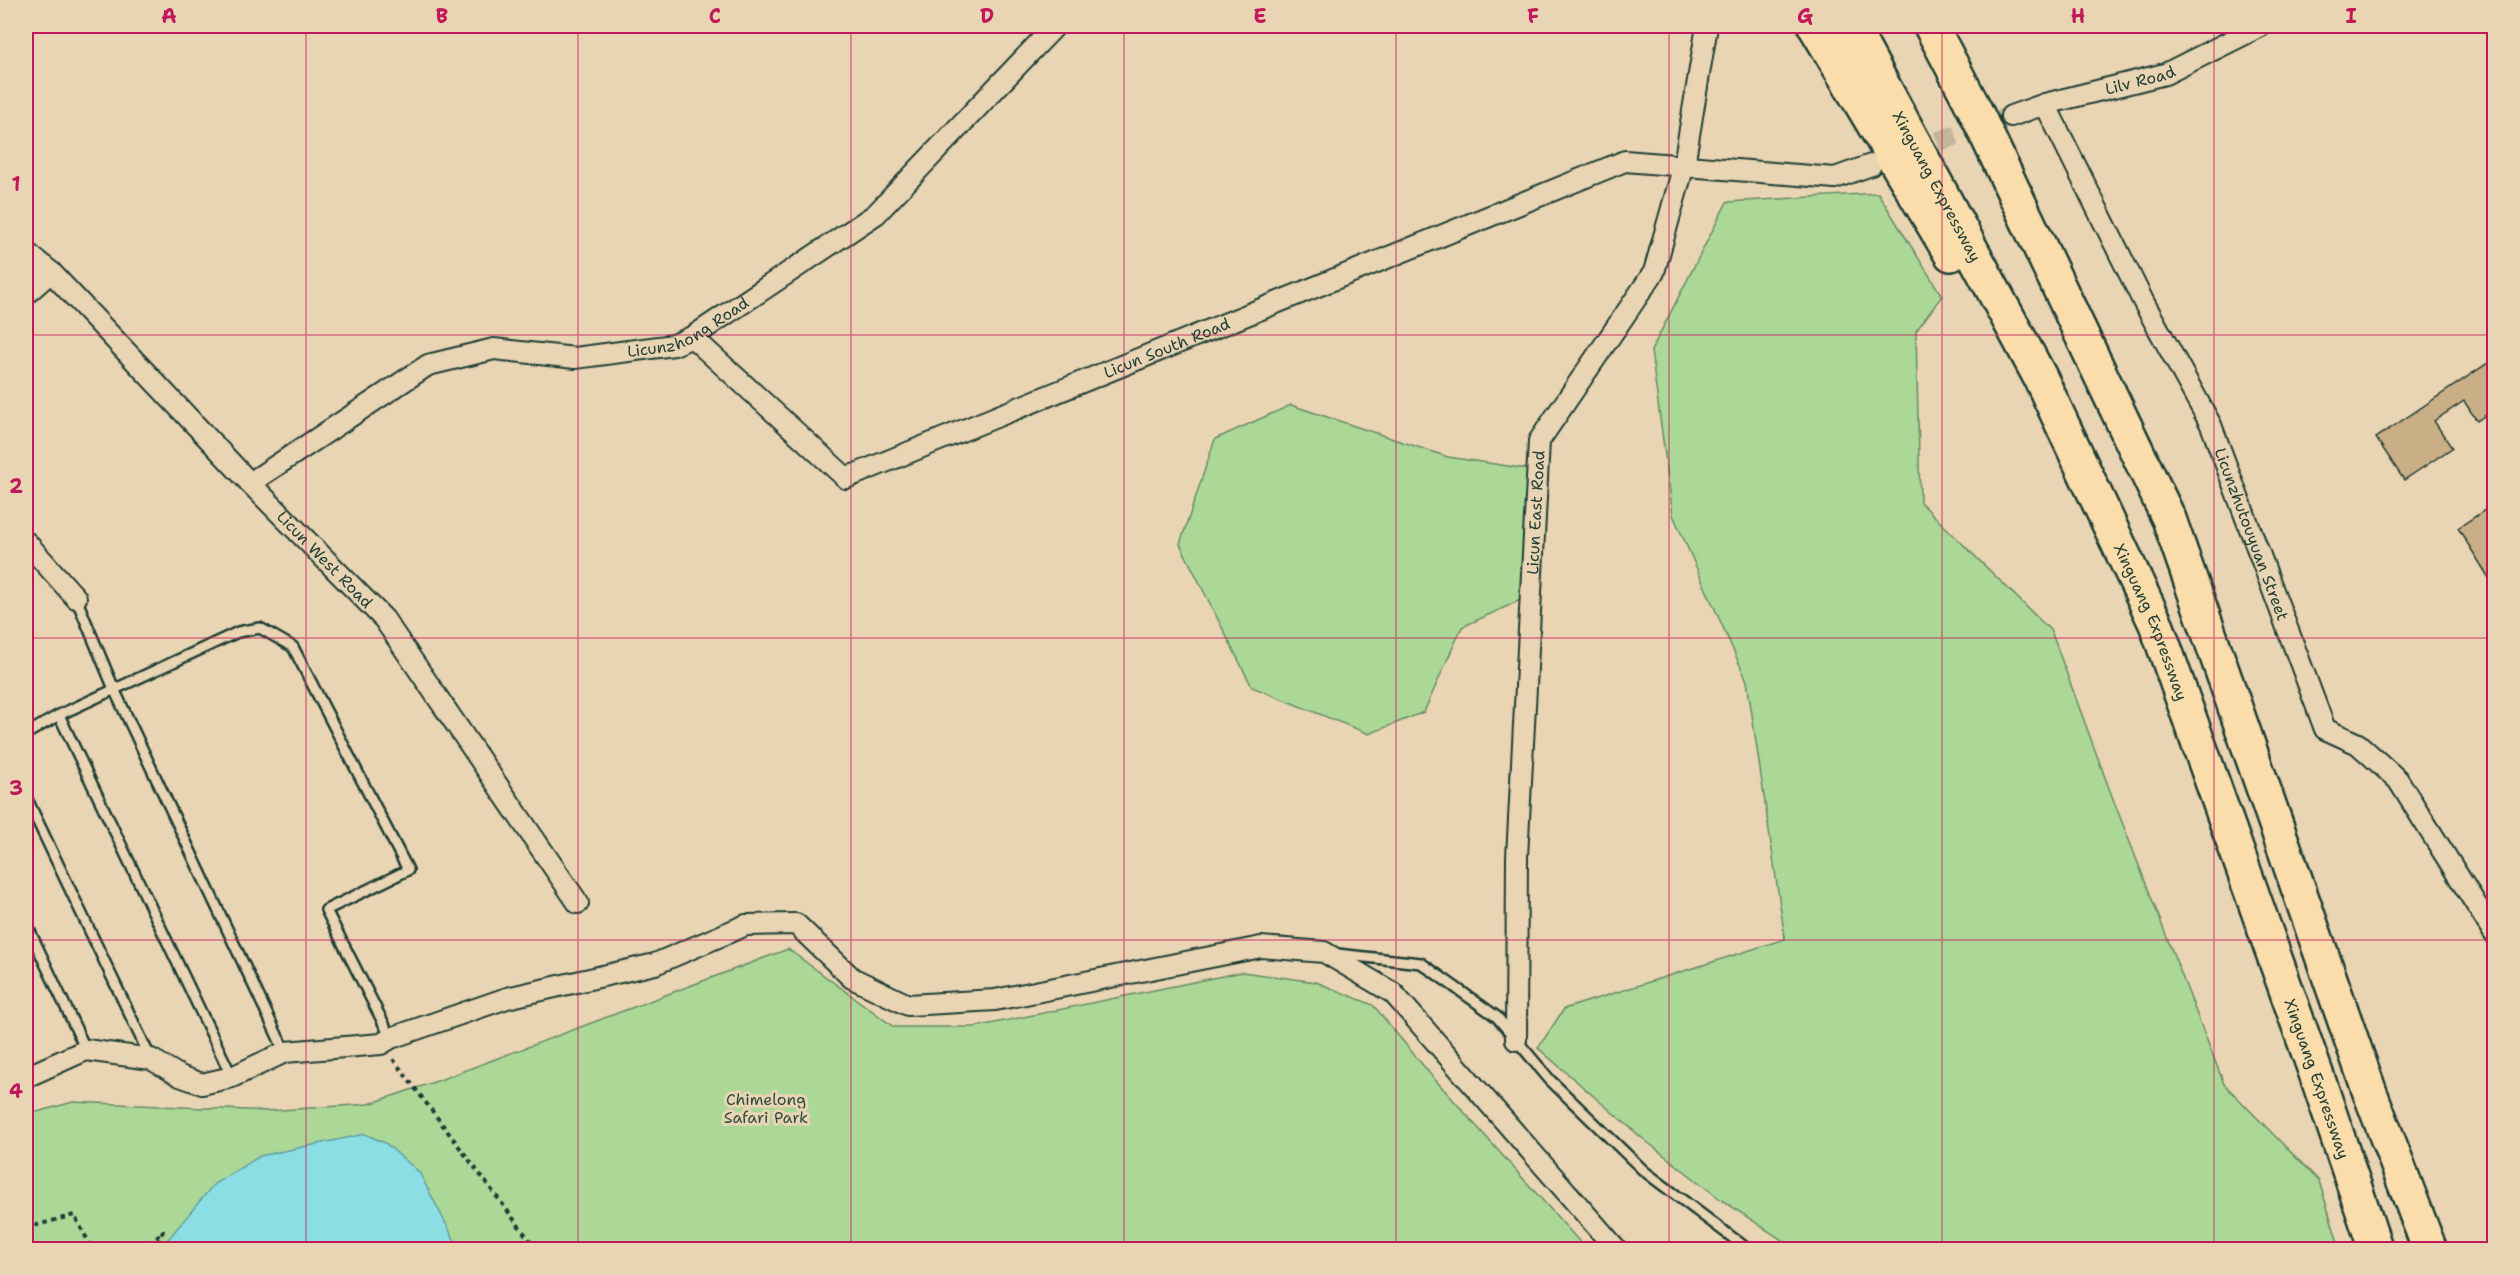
<svg xmlns="http://www.w3.org/2000/svg" width="2520" height="1275" viewBox="0 0 2520 1275" font-family="'Shantell Sans',sans-serif">
	<rect width="100%" height="100%" fill="#e9d4b3"/>
	<filter id="ink" filterUnits="userSpaceOnUse"><feTurbulence type="fractalNoise" baseFrequency=".0167" numOctaves="2"/><feDisplacementMap in="SourceGraphic" scale="12" xChannelSelector="R" yChannelSelector="G"/><feConvolveMatrix kernelMatrix="1 2 1 2 8 2 1 2 1" color-interpolation-filters="sRGB"/></filter>
	<g filter="url(#ink)">
		<!-- green -->
		<path fill="#abd897" stroke="#658a66" stroke-width="1.5" d="M1878,193L1942,296L1916,331L1920,502L2051,631L2113,799L2224,1084L2319,1181L2340,1249H1791L1788,1244L1720,1199L1642,1138L1538,1048L1564,1009L1785,939L1747,681L1673,515L1651,351L1727,202Z
			M1291,405L1448,457L1527,469L1525,598L1462,627L1424,712L1369,734L1252,687L1180,544L1215,439Z
			M788,949L894,1027H975L1242,972L1316,982L1373,1005L1431,1075L1586,1249L26,1250V1115L73,1102L267,1111L369,1104L437,1081Z"/>
		<!-- water -->
		<path fill="#8cdee5" stroke="#609e9e" stroke-width="1.5" d="M365,1134L385,1143L419,1172L459,1249H160L214,1184L260,1156Z"/>
		<!-- building -->
		<path fill="#caaf86" stroke="#1f3d34" stroke-width="1.5" d="M2494,359V409L2477,421L2464,401L2434,421L2452,448L2404,480L2376,438Z
			M2494,504V586L2458,528Z"/>
		<g fill="none" stroke-linecap="round" stroke-linejoin="round">
			<!-- street-tunnel -->
			<path stroke="#c1b69a" stroke-width="20" stroke-dasharray="20 10" stroke-linecap="butt" d="M1909,152L2011,116"/>
			<defs>
				<path id="lane" d="M76,598L114,689L285,1052
					M59,715L232,1077
					M26,734L59,715L238,632L260,628L293,647L408,870L326,910L391,1038
					M26,797L151,1059
					M26,923L86,1050
					M1337,954L1421,963L1497,1017L1550,1080L1644,1171L1749,1250"/>
				<g id="street">
					<path id="s1" d="M2045,104L2143,301L2211,425L2325,729L2358,744L2398,780L2494,933"/>
					<path id="s2" d="M2011,116L2045,104L2165,74L2261,26"/>
					<path id="s3" d="M26,252L51,272L250,483L384,619L578,903"/>
					<path d="M26,294L51,272"/>
					<path id="s4" d="M692,337L846,478L1625,161L1835,178L1871,165"/>
					<path id="s5" d="M250,483L428,365L494,349L575,358L674,345L692,337L876,214L1055,26"/>
					<path d="M26,542L76,598"/>
					<path id="s6" d="M1516,1040L1517,857L1539,441L1654,272L1684,165L1707,26"/>
					<path d="M26,1077L86,1050L151,1059L180,1076L202,1084L232,1077L285,1052L381,1044L391,1038L507,998L655,964L746,925L796,924L852,978L908,1005L995,1000L1261,947L1324,952L1393,993L1617,1250"/>
				</g>
				<g id="highway">
					<path d="M1815,26L1951,254"/>
					<path id="s7" d="M1851,26L2040,377L2156,624L2319,1082L2376,1250"/>
					<path d="M1931,26L1974,108L2169,519L2369,1090L2430,1250"/>
				</g>
			</defs>
			<!-- lane casing -->
			<use href="#lane" stroke="#1f3d34" stroke-width="14"/>
			<!-- street casing -->
			<use href="#street" stroke="#1f3d34" stroke-width="24"/>
			<!-- highway casing -->
			<use href="#highway" stroke="#1f3d34" stroke-width="38"/>
			<!-- path -->
			<path stroke="#1f3d34" stroke-width="4" stroke-dasharray="4.5 4.5" stroke-linecap="butt" d="M393,1059L537,1250
				M26,1228L74,1215L93,1250
				M143,1250L163,1231L153,1250"/>
			<!-- lane -->
			<use href="#lane" stroke="#e9d4b3" stroke-width="9"/>
			<!-- street -->
			<use href="#street" stroke="#e9d4b3" stroke-width="20"/>
			<!-- highway -->
			<use href="#highway" stroke="#faddab" stroke-width="33"/>
		</g>
	</g>
	<!-- grid -->
	<path fill="none" stroke="#c2185b" stroke-width="1.5" stroke-opacity="0.55" d="M306,26V1250M578,26V1250M851,26V1250M1124,26V1250M1396,26V1250M1669,26V1250M1942,26V1250M2214,26V1250M26,335H2494M26,638H2494M26,940H2494"/>
	<g text-anchor="middle" stroke-width="6" stroke-linejoin="round" paint-order="stroke">
		<!-- street labels -->
		<g font-size="16" fill="#1f3d34" stroke="#e9d4b3">
			<text dy="6" stroke="none"><textPath href="#s2" startOffset="134">Lilv Road</textPath></text>
			<text dy="6" stroke="none"><textPath href="#s7" startOffset="182">Xinguang Expressway</textPath></text>
			<text dy="6" stroke="none"><textPath href="#s5" startOffset="482">Licunzhong Road</textPath></text>
			<text dy="6" stroke="none"><textPath href="#s4" startOffset="555">Licun South Road</textPath></text>
			<text dy="6" stroke="none"><textPath href="#s6" startOffset="528">Licun East Road</textPath></text>
			<text dy="6" stroke="none"><textPath href="#s1" startOffset="478">Licunzhutouyuan Street</textPath></text>
			<text dy="6" stroke="none"><textPath href="#s3" startOffset="429">Licun West Road</textPath></text>
			<text dy="6" stroke="none"><textPath href="#s7" startOffset="668">Xinguang Expressway</textPath></text>
			<text dy="6" stroke="none"><textPath href="#s7" startOffset="1154">Xinguang Expressway</textPath></text>
		</g>
		<!-- park labels -->
		<g font-size="16" fill="#2d4c3e" stroke="#e9d4b3">
			<text x="766" y="1105">Chimelong<tspan x="766" dy="18">Safari Park</tspan></text>
		</g>
	</g>
	<!-- margin -->
	<rect width="2520" height="1275" fill="none" stroke="#e9d4b3" stroke-width="66"/>
	<rect x="33" y="33" width="2454" height="1209" fill="none" stroke="#c2185b" stroke-width="2"/>
	<g font-size="20" text-anchor="middle" font-weight="bold" fill="#c2185b">
		<text x="169" y="23">A</text>
		<text x="442" y="23">B</text>
		<text x="715" y="23">C</text>
		<text x="987" y="23">D</text>
		<text x="1260" y="23">E</text>
		<text x="1533" y="23">F</text>
		<text x="1805" y="23">G</text>
		<text x="2078" y="23">H</text>
		<text x="2351" y="23">I</text>
		<text x="16" y="191">1</text>
		<text x="16" y="493">2</text>
		<text x="16" y="795">3</text>
		<text x="16" y="1098">4</text>
	</g>
</svg>
